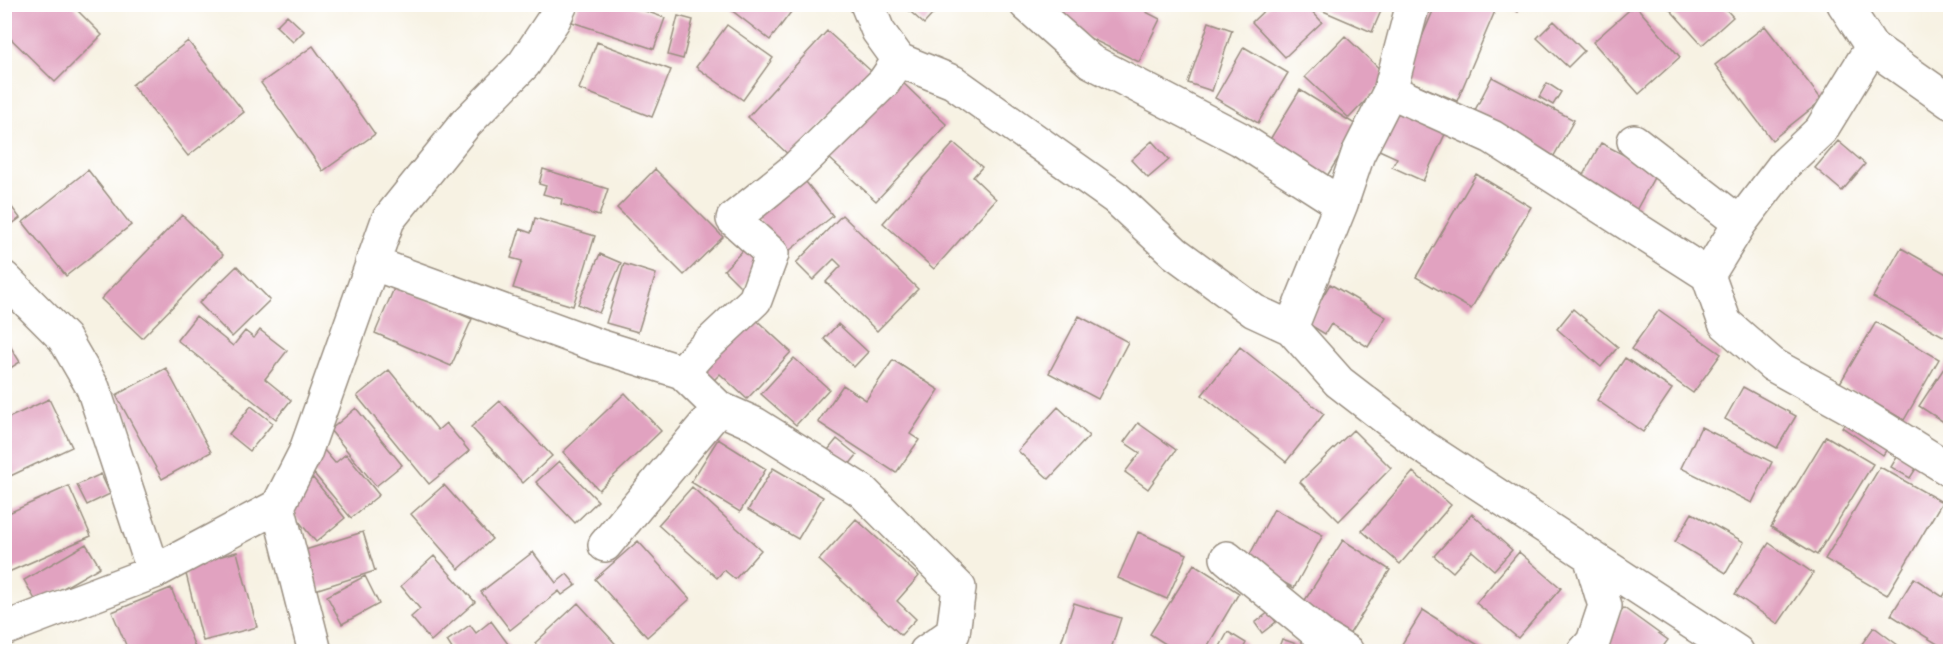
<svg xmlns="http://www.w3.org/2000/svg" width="1955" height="656" viewBox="0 0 1955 656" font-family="Cardo,serif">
	<rect width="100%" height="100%" fill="#fff"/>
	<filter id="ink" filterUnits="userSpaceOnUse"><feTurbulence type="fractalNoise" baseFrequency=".0167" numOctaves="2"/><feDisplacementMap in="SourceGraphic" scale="12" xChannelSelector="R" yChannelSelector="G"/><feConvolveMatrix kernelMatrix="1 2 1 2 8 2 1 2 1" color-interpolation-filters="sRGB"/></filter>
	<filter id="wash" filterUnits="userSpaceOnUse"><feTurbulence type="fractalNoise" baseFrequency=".008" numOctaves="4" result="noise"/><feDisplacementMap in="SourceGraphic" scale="24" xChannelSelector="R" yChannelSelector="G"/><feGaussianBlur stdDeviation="1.35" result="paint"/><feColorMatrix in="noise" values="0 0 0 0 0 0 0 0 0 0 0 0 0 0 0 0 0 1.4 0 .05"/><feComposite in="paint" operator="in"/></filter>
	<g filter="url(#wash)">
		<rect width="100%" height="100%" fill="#f7f2e3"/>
		<g id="blocks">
			<!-- building -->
			<path fill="#e1a2c0" d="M4,4H71L102,35L55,82L4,32Z
				M578,4H626L665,18L654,49L572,22Z
				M734,4H797L770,40L730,9Z
				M902,4H942L924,24Z
				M1035,4H1151L1146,12L1160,19L1139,62L1032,10Z
				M1271,4H1305L1322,22L1285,57L1252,22Z
				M1315,4H1384L1372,32L1314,7Z
				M1436,4H1498L1457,101L1404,79Z
				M1501,4H1521L1518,12Z
				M1665,4H1721L1733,17L1702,45Z
				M1635,5L1680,57L1639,94L1593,42Z
				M287,15L304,31L293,42L276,26Z
				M678,16L693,20L683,59L668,55Z
				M1554,21L1584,51L1568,67L1537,38Z
				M1209,22L1232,30L1212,91L1188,83Z
				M727,25L773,58L743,100L696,67Z
				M1765,26L1822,100L1772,140L1715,65Z
				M827,31L871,71L792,158L748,117Z
				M1345,36L1388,77L1349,118L1305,77Z
				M188,41L244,112L188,156L132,85Z
				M597,42L671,70L652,117L579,89Z
				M313,46L375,134L323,171L261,83Z
				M1244,47L1288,73L1258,123L1215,98Z
				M1492,77L1574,120L1551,161L1471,118Z
				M900,80L947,125L876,201L828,157Z
				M1547,83L1561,92L1553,105L1539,97Z
				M1300,90L1358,126L1324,181L1266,146Z
				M1395,109L1446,132L1423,181L1392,167L1397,158L1377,149Z
				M1152,141L1169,160L1148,178L1131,160Z
				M1838,141L1865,164L1842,191L1815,168Z
				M954,143L982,167L973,177L996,199L934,269L883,223Z
				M1601,143L1657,172L1634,214L1578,184Z
				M543,169L608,189L599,216L561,204L562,199L543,194L546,186L539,184Z
				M655,169L723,237L684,275L617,208Z
				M88,170L131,225L66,276L23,222Z
				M1476,174L1531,207L1471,309L1416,277Z
				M802,177L833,216L785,254L754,215Z
				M4,197L20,218L4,230Z
				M182,215L223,255L142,338L101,299Z
				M842,215L918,289L877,331L826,282L841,266L834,259L813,280L796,263Z
				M535,218L595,236L573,306L513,288L522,261L511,258L520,229L531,233Z
				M750,243L767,260L741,287L724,270Z
				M1901,248L1950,276V328L1945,337L1873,297Z
				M600,254L621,263L599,313L578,304Z
				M624,264L656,274L638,332L606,323Z
				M237,266L270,300L232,337L199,303Z
				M1330,284L1386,317L1368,347L1331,324L1325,334L1307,323Z
				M395,286L472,319L451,366L375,333Z
				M1573,309L1618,347L1601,367L1557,329Z
				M1659,310L1721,354L1693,393L1631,349Z
				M750,314L791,352L747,399L720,374L709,385L695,372Z
				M196,316L233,346L245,331L254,338L260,330L287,351L265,379L291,400L276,419L177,340Z
				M1079,316L1128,342L1098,399L1049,373Z
				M1876,322L1939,359L1904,420L1840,383Z
				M838,324L868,352L854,367L824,339Z
				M4,336L20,362L4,372Z
				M1240,347L1324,414L1286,462L1202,395Z
				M794,358L829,389L796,425L761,394Z
				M1625,358L1672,389L1643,432L1597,400Z
				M1950,359V426L1919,406Z
				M893,360L939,390L910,434L919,440L896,473L818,422L843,385L866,400Z
				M166,368L211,452L162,479L116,395Z
				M389,370L438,430L446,423L469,451L429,484L357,396Z
				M1743,387L1796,416L1777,448L1725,419Z
				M625,393L661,431L599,490L563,452Z
				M49,399L72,447L4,479V420Z
				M500,401L552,456L523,483L471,427Z
				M251,406L273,423L250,451L229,434Z
				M1058,407L1089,436L1049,479L1018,451Z
				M356,408L402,465L376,486L330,430Z
				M1850,416L1891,443L1883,455L1842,427Z
				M1138,423L1176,450L1148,489L1125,472L1140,453L1124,442Z
				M1701,427L1772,462L1752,503L1681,468Z
				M1353,430L1391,468L1339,521L1300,482Z
				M1826,436L1873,464L1817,555L1771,527Z
				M718,439L766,469L740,512L691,482Z
				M837,439L857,455L843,472L824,455Z
				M1903,447L1922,459L1910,478L1891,467Z
				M324,450L335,463L346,454L379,495L351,518L306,464Z
				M559,461L598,501L575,523L536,482Z
				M1880,467L1942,502L1887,595L1825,559Z
				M773,468L823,497L798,539L748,510Z
				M1413,472L1451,505L1400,564L1362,531Z
				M101,474L110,494L87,505L77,485Z
				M313,478L345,518L316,542L283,502Z
				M444,485L492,539L459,569L411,514Z
				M69,486L91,536L4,574V515Z
				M692,487L761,550L735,579L724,570L717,578L658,525Z
				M1274,509L1323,535L1294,588L1246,562Z
				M1692,513L1744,542L1726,573L1675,542Z
				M1472,514L1512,550L1494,570L1472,551L1453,572L1434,556Z
				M856,519L919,576L897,601L916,619L901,635L819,560Z
				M363,532L375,571L315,590L302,551Z
				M1138,532L1187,554L1167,599L1118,578Z
				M1343,540L1390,570L1347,638L1300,608Z
				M638,541L690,599L647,637L595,579Z
				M1769,543L1813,573L1778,624L1735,594Z
				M86,544L100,567L37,603L24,580Z
				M237,552L257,627L203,641L184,566Z
				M533,552L556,583L567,574L576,585L562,595L559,591L510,630L481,592Z
				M1519,552L1561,588L1518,638L1476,603Z
				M434,556L475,602L431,641L411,617L420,609L401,586Z
				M1194,564L1239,593L1204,652H1178L1150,634Z
				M365,576L379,604L342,624L327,596Z
				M1914,578L1943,597L1950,585V652L1891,615Z
				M171,588L197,652H129L112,612Z
				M578,603L623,652H542L535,643Z
				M1074,603L1121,618L1110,652H1058Z
				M1624,608L1668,640L1659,652H1599L1594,648Z
				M1423,610L1489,652H1397Z
				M1269,612L1276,622L1262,633L1255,623Z
				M491,621L514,652H454L447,641L470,625L476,633Z
				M1874,627L1907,652H1856Z
				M1228,632L1246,643L1241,652H1217Z
				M1282,639L1317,651V652H1277Z"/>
		</g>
	</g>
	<g filter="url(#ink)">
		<use href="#blocks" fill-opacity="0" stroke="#998e80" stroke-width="1.5"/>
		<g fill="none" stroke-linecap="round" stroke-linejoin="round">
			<defs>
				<path id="street" d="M1026,4L1090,61L1240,139L1341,204
					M1844,4L1872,47L1950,102
					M899,60L953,82L1116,198L1175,253L1254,311L1291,328L1339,382L1422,446L1590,556L1605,606L1593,642L1584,652
					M1390,91L1413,4
					M1634,141L1740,223
					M372,263L599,346L682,372L699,353L755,300L772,254L733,219L795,169L884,82L899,60L878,31L867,4
					M1708,275L1740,223L1785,164L1821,130L1872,47
					M4,278L64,338L93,388L154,572
					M1291,328L1341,204L1358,154L1390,91L1492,137L1708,275L1725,323L1773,365L1849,407L1950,470
					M682,372L719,408L755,424L862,491L959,588L953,633L926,652
					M278,506L315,652
					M605,545L719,408
					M1590,556L1737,652
					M1227,558L1324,638L1347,652
					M4,629L154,572L278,506L305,453L388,220L466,123L524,64L554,19L561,4"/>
			</defs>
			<!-- street casing -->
			<use href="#street" stroke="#998e80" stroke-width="36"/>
			<!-- street -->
			<use href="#street" stroke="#fff" stroke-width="33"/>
		</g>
	</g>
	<!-- margin -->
	<rect width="1955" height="656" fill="none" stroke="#fff" stroke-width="24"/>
</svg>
